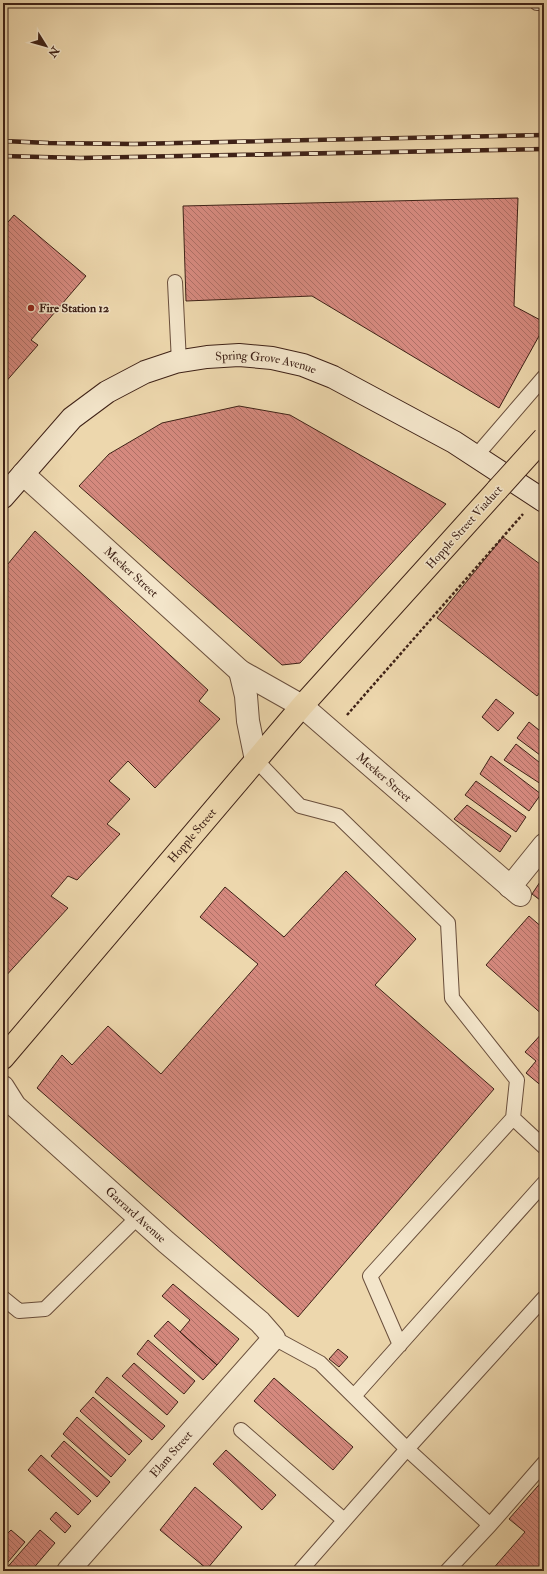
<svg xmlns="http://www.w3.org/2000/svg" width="547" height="1574" viewBox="0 0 547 1574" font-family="'IM FELL Double Pica',serif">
	<defs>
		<pattern id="building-back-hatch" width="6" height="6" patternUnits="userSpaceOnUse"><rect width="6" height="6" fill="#d5897e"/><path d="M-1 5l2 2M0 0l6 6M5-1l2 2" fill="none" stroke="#ae7066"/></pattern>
	</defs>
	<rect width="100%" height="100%" fill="#edd7ad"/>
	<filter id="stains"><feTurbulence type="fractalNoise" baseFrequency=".005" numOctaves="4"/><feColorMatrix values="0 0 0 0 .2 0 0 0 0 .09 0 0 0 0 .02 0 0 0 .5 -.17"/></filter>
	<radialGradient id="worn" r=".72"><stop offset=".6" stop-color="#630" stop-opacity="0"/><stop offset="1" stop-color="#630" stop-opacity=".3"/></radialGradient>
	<!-- building -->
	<path fill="url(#building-back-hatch)" stroke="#3f2217" d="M518,198L514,306L544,322V327L499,408L312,296L186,301L183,206Z
		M14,215L86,276L31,340L38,345L3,385V228Z
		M239,406L290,415L446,504L300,663L282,665L79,486L109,454L162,423Z
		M35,531L208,690L199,701L220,719L155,788L128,761L109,781L130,799L107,824L120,834L77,880L68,876L51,896L68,908L3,979V570Z
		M503,537L544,567V689L543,688L537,696L437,618Z
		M496,699L514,713L498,731L482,717Z
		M529,722L544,734V758L517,738Z
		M516,744L544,766V786L504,760Z
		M491,756L541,794L529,811L480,774Z
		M476,781L526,817L516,832L465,795Z
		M467,805L511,836L500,852L454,819Z
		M346,871L416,939L375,985L494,1089L298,1317L37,1088L62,1055L72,1065L108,1026L161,1074L258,964L200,917L225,887L284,937Z
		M544,876V903L532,894Z
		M529,916L544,929V1016L486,965Z
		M544,1031V1088L526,1073L536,1061L525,1052Z
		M173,1284L239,1339L217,1365L180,1332L190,1320L162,1296Z
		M168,1321L217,1365L203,1380L154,1336Z
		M148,1340L195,1381L184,1394L137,1354Z
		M338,1349L348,1357L339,1367L329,1359Z
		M134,1363L178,1402L167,1415L122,1376Z
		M107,1377L165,1426L152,1440L95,1392Z
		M274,1378L353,1447L333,1470L254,1401Z
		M93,1397L142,1441L129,1455L80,1411Z
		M77,1417L126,1460L111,1477L63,1434Z
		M64,1441L110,1482L97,1497L51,1456Z
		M226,1450L276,1495L262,1510L213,1464Z
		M41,1455L91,1501L78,1515L28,1470Z
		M544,1479V1571H491L525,1532L509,1519Z
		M195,1487L242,1527L207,1569L160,1530Z
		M56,1512L71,1526L65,1533L50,1519Z
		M11,1530L25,1542L3,1568V1538Z
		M40,1530L55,1543L31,1571H4Z"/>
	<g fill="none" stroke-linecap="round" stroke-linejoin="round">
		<defs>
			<path id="lane" d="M537,3H544
				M175,282L179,362
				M476,456L544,377
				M256,760L300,806L338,816L448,923L452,998L517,1080L513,1118L544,1147
				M3,1298L19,1311L45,1309L138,1217
				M274,1338L320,1363L407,1449L300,1571
				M400,1345L370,1276L513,1118
				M354,1396L544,1183
				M241,1430L344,1520
				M490,1525L544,1463
				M447,1571L490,1525L407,1449L544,1298"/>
			<g id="street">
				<path id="s1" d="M23,474L240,671L302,706L520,895"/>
				<path d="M240,671L246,696L248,721L256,760"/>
				<path d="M510,887L544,845"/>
				<path id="s2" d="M3,1087L15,1106L166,1242L260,1322L274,1338L68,1571"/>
			</g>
			<g id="secondary">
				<path id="s3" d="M3,497L72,418L107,392L145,372L175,362L207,357L239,355L272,358L303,365L333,377L454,442L544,501"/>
			</g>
			<g id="primary">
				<path id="s4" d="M3,1058L302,706L497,490"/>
			</g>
		</defs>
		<!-- lane casing -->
		<use href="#lane" stroke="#6a4f3c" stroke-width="16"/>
		<!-- street casing -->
		<use href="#street" stroke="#6a4f3c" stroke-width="24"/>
		<!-- secondary casing -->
		<use href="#secondary" stroke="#3f2217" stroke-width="24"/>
		<!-- primary casing -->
		<use href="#primary" stroke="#3f2217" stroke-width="24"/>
		<!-- path -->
		<path stroke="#3f2217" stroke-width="2.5" stroke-dasharray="3 2" stroke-linecap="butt" d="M347,715L523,514"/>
		<!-- lane -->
		<use href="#lane" stroke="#f3e5ca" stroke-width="14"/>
		<!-- street -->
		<use href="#street" stroke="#f3e5ca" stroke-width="22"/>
		<!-- secondary -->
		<use href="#secondary" stroke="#f3e5ca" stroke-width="22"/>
		<!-- primary -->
		<use href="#primary" stroke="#edd7ad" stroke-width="22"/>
		<defs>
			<path id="rail" d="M3,141L49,143L134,144L544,135
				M3,156L80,158L544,149"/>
		</defs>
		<!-- rail casing -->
		<use href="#rail" stroke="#3f2217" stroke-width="4.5"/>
		<!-- rail -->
		<use href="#rail" stroke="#f3e5ca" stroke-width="3" stroke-dasharray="9" stroke-linecap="butt"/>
		<defs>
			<path id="primary-bridge" d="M497,490L544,438"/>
		</defs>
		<!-- primary-bridge casing -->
		<use href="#primary-bridge" stroke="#3f2217" stroke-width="24" stroke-linecap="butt"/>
		<!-- primary-bridge -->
		<use href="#primary-bridge" stroke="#edd7ad" stroke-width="22"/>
	</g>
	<!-- markers -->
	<circle fill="#8f2418" stroke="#f3e5ca" stroke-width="1.5" cx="31" cy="308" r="4"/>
	<g text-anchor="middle" stroke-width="3" stroke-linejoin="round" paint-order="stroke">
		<!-- poi labels -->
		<g font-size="12" font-weight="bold" fill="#3f2217" stroke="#f3e5ca" text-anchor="start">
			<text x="39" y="312">Fire Station 12</text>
		</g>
		<!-- street labels -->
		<g font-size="12" fill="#3f2217" stroke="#f3e5ca">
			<text dy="4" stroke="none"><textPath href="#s3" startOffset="315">Spring Grove Avenue</textPath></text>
			<text transform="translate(464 527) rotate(-48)" y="4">Hopple Street Viaduct</text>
			<text dy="4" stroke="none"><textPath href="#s1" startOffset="146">Meeker Street</textPath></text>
			<text dy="4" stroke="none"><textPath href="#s1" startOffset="473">Meeker Street</textPath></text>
			<text dy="4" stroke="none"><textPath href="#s4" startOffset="292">Hopple Street</textPath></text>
			<text dy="4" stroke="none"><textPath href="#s2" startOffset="185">Garrard Avenue</textPath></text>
			<text transform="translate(171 1454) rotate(-49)" y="4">Elam Street</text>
		</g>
	</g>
	<!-- margin -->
	<rect width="547" height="1574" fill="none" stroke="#edd7ad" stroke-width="16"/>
	<rect x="4" y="4" width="539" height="1566" fill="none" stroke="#3f2217" stroke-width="2"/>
	<rect x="8" y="8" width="531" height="1558" fill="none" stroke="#3f2217"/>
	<!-- north arrow -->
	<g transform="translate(46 46) rotate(127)" stroke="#f3e5ca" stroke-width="3" paint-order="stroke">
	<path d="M0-3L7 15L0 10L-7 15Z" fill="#3f2217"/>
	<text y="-6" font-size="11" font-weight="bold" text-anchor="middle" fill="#3f2217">N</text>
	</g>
	<rect width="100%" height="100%" filter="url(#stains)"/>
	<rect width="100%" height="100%" fill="url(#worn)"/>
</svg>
